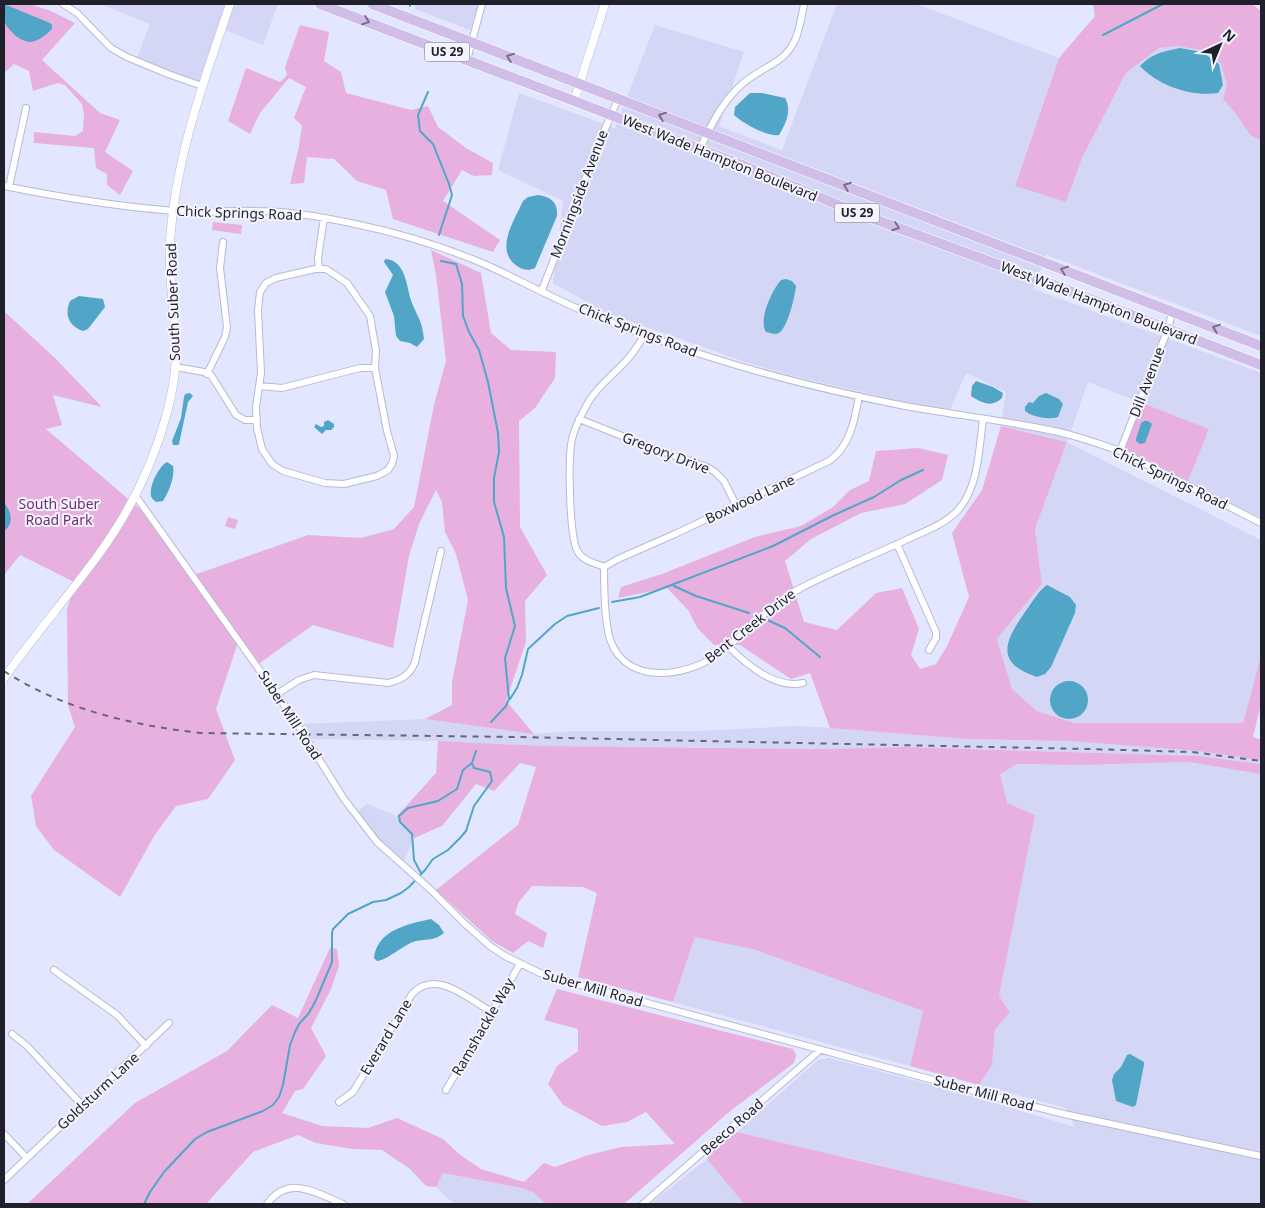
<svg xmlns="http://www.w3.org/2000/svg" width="1265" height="1208" viewBox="0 0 1265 1208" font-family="'Noto Sans',sans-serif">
	<rect width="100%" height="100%" fill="#e2e6ff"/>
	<!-- built -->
	<path fill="#d3d7f5" d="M100,4H278L263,45L222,29L200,88L135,63L150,24Z
		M415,4H479L470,30L415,9Z
		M837,4H917L1059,58L1015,185L1066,202L1082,158L1126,73L1159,48L1178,46L1204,51L1222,63L1227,85L1223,99L1236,114L1250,135L1261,141V336L1047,255L1033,289L1261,373V518L1188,481L1209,429L1088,382L1067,442L1261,540V656L1243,723H1074L1037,711L1012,689L997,639L1042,584L1035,529L1067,442L1001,426L1006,392L966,373L949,412L798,377L748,363L607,313L553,283L563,201L498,170L519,93L615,128L655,25L744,52L719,126L782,150Z
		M425,719L534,734L574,731H699L796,726L830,728L966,739L1069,741L1198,751L1247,757L1261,760V764L1199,756L906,747L821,749L544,746L438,741L308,739L299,724Z
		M1189,762L1261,774V1204H1028L1029,1201L737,1132L818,1060L829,1058L940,1087L1075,1127L1066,1108L979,1085L992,1065L995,1030L1010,1012L999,996L1035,815L1007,803L999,774L1017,764L1081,765Z
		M367,804L397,816L414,838L403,863L383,846L357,812Z
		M695,937L756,950L923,1011L910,1066L673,1002Z
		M707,1159L744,1204H650Z
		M443,1173L522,1188L534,1193L546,1204H454L436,1187Z"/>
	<!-- green -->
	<path fill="#e7b0df" d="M4,4H29L51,11L75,23L42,60L100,113L120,120L105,152L133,171L120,195L107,185V174L96,168L94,148L34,143V132L75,136L83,131L84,114L82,104L65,85L58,83L33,91L29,71L14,64L4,73Z
		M1093,4H1252L1261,11V141L1250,135L1236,114L1223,99L1227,85L1221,63L1204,51L1178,46L1159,48L1126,73L1082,158L1066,202L1015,186L1059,58L1095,16Z
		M300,25L329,32L324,61L341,72L346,93L411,110L428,106L438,127L466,148L493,163L492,175L474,176L462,170L443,201L500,240L493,252L393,219L386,190L357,181L334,159L307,157L304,183L290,184L299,146L302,126L294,118L306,87L289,78L260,113L250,134L228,121L246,68L280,82L287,75L285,67Z
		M213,222L242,225L241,234L212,230Z
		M431,250L481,273L491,333L511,350L556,352L555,378L535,408L519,421L520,527L547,575L525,601L526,642L506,701L534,734L425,719L452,705V682L468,600L456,554L445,532L442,502L436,490L419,524L409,556L393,648L313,625L257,665L238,642L216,709L235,760L208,799L176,806L154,836L120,897L54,850L36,826L31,796L75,727L68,705L67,609L75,584L72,581L20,555L4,575V313H6L55,358L102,407L53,395L62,425L46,429L147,515L191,576L308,535L361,538L394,529L414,507L434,405L446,361L436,275Z
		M1137,401L1209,429L1188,481L1119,446Z
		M1001,426L1067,442L1035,529L1042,584L997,639L1012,689L1037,711L1074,723H1243L1261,656V704L1253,737L1261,740V760L1198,751L1069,741L966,739L830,728L810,673L791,679L740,645H714L698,629L688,610L667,588L618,598L621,587L662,574L755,537L801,526L833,507L850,490L869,481L876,451L918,448L948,455L942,480L905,504L861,513L811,539L785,561L804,622L837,630L876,593L902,588L919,629L911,655L920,669L936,664L947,646L969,597L952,533L982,490Z
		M228,517L238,520L235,529L225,526Z
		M438,741L544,746L821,749L906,747L1199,756L1261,764V774L1189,762L1081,765L1017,764L1000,774L1007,803L1035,815L999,996L1010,1012L995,1030L992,1065L979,1085L910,1066L923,1011L756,950L695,937L673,1002L578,977L597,893L583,887L532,886L518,903L515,914L547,933L543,948L528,941L513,953L492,941L436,890L518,825L536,767L520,763L494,791L476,784L442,826L414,838L397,816L436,773Z
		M330,948L337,949L339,966L331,989L311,1028L326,1056L303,1089L295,1091L282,1113L322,1126L368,1128L397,1118L443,1139L459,1154L481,1169L524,1182L544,1163L555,1167L588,1155L622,1147L675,1144L646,1112L627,1122L602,1126L563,1105L548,1084L557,1066L578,1051V1029L544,1020L557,989L793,1049L796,1055L794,1063L729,1112L624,1204H546L534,1193L522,1188L443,1173L436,1187L426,1186L410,1169L382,1150L352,1149L316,1143L298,1135L253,1152L206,1204H27L135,1103L227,1051L272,1005L298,1018Z
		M737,1132L1029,1201L1028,1204H744L707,1159L710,1152Z"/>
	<!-- water -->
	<path fill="#51a6c7" d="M4,4L50,23L52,25V29C47,34 39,41 31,42C20,42 7,30 4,20C3,15 4,9 4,4Z
		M1180,48L1202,52L1219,64L1223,85L1218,93C1191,97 1159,86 1140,66C1153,53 1162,52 1180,48Z
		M750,93H762L785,98C792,110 786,124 779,135C768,137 742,123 734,115L735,107Z
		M538,195C551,197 558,202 557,216L535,268C529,271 522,270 517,266C494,250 514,221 523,201L528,197Z
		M385,259C407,260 406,288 412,303C418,318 422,320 424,339L417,347L410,343L400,341L396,336L394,316L385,292L393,275L384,262Z
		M786,279L792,281L796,286C795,296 788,327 779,333C775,335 771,333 766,332C758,320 772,290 781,280Z
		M79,296L103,299L105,307L88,329L83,331C69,326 64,315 70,301Z
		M976,381L993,387L1003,393L1002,398C992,408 982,403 971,396L972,386Z
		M190,393L193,396L188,402L179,444L178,445H173L172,441L181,418L184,397L185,394Z
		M1046,393L1059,399L1063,404L1058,417C1049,420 1032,417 1025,411V407L1029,402L1033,403L1039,396Z
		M328,420L334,424V427L331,430H326L322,434L314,427L316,424L321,427L324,426V422Z
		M1144,421H1148L1152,424L1145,443L1140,444L1136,441V439L1141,423Z
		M167,462L173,466C175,477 169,492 163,501L156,502C154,500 152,499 151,496C149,486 159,466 167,462Z
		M4,503C12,512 14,524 4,531Z
		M1047,585L1070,597L1076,605L1075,613L1051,667L1045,674L1037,677C994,663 1005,641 1025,612C1032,603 1038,591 1047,585Z
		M1050 700a19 19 0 1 1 38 0a19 19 0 1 1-38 0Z
		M431,919L439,925L444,933C433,942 426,938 413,942C402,946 386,961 377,961L374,958C377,930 408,924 431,919Z
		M1130,1054L1144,1062V1065L1136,1105L1133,1107L1116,1101L1112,1080L1114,1074L1121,1067L1127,1055Z"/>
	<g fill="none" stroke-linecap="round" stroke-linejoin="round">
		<!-- stream -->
		<path stroke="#51a6c7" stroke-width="2" d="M410,6V4
			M1103,35L1163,4
			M428,92L418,115L420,131L433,144L449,184L452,195L439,235
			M441,261L456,264L462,284L463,316L469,332L479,350L488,382L498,433L499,452L494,478V502L504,537L506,588L515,626L505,658L509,699L506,706L491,722
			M674,586L696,596L749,613
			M612,602L640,597L773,546L834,515L874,497L901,480L923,470
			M765,619L785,628L820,657
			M510,699L517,688L522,675L528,649L555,624L567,616L599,608
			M421,873L414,860L412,834L400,822L399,816L408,808L438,801L457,789L463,770L472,763
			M144,1204L150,1192L164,1172L195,1139L207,1132L263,1111L273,1105L279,1097L283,1085L290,1045L295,1032L299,1024L309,1013L316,1000L332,962V933L333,929L348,914L373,902L386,900L401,893L409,887L425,870L433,859L448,850L460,838L466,831L474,806L492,781L490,772L474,768L472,763L476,751"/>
		<defs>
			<path id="minor" d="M63,4L77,13L111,48L127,57L168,74L202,86
				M467,60L482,4
				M700,149C710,127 721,104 739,87C748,78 759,72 771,65C797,51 799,31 804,4
				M4,186C64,198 126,208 188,212C211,213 234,210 257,211C290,211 323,217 355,224C399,233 441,246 482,263C518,279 552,298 588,313C628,330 671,345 713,358C776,378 840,393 905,406C956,415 1008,421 1059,432C1080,437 1100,444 1120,451L1261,523
				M9,187L26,108
				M315,269H326L347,283L370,316L376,351L375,368L387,431L394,456L392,464L388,470L377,476L344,484L325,483L283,471L272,464L262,449L257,428L256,407L261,373L258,310L260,292L266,283L276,278Z
				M319,269L318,258L324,218
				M542,290L602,136L618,99
				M645,334C639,344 633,354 625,362C613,375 598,386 589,401C582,413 575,426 572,439C568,457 569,538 578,552C583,561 595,563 604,567C604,587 604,624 611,642C628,685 685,677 715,656C746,635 768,605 801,588C835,570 872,556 908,539C925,531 946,524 959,509C979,485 979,448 983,419
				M175,367L204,372L211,375L236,415L245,420H257
				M207,374L225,337L227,327L220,268L223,242
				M259,386L282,388L360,368H375
				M579,419L655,449L707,467L715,472L724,481L736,505
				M1120,451L1168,329L1172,312
				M135,495L290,713L344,799L377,842L431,890L464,923L490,946L505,956L540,973L588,987L1000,1098L1064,1114L1261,1156
				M897,544L936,632V638L929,650
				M604,567L618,559L675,534L829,461C850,447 855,419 859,396
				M728,646C747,665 775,689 803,683
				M277,694L299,680L314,675L388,683C401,680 410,675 415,662L441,551
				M54,970L117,1015L146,1046
				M12,1034L27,1046L82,1105
				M446,1090L520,964
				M339,1102L353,1092L412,994C436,968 468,999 492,1012
				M4,1134L27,1158
				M4,1180L169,1023
				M267,1204C289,1174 316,1193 343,1204
				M643,1204L820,1050"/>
			<path id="tertiary" d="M574,101L605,4
				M4,678C33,637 66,599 96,558C128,515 153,465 167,413C173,390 177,366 176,343C174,308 168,275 170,241C176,156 203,83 230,4"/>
			<path id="primary" d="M320,4L747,167L855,212L1064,289L1261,365
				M372,4L1261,346"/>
		</defs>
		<!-- minor casing -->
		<use href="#minor" stroke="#b6bad2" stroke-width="8"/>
		<!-- tertiary casing -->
		<use href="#tertiary" stroke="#b6bad2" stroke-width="9"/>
		<!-- primary casing -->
		<use href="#primary" stroke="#fff" stroke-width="11"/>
		<!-- minor -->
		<use href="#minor" stroke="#fff" stroke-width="6"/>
		<!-- tertiary -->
		<use href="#tertiary" stroke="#fff" stroke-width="8"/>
		<!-- primary -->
		<use href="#primary" stroke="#d1bee8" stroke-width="10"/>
		<!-- rail -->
		<path stroke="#656776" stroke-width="2" stroke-dasharray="6 6" stroke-linecap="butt" d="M4,671C62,709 131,725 200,733L515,737L1089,749L1192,752L1261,761"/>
	</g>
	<!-- one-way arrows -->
	<defs><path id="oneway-chevron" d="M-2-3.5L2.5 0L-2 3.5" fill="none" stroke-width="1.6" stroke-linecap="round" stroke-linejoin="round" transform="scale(1.25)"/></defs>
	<g stroke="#786f88">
		<use href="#oneway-chevron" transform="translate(366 21) rotate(21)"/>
		<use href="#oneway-chevron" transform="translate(510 57) rotate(-159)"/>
		<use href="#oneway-chevron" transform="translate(662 116) rotate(-159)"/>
		<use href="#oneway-chevron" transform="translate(847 186) rotate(-159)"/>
		<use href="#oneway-chevron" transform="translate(896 227) rotate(20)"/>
		<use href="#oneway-chevron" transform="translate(1064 270) rotate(-159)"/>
		<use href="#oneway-chevron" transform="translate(1216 328) rotate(-159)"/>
	</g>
	<g text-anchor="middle" stroke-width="4" stroke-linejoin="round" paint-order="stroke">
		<!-- shield labels -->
		<g fill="#f3f4fe" stroke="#5f6069" stroke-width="1">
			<rect x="424.5" y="42.5" width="45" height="19" rx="4"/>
			<rect x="834.5" y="203.5" width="45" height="19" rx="4"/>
		</g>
		<g font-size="12" font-weight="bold" fill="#1f2029">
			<text x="447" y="56">US 29</text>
			<text x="857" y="217">US 29</text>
		</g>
		<!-- street labels -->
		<g font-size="14" fill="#1f2029" stroke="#f3f4fe">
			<text transform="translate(720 158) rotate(22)" y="5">West Wade Hampton Boulevard</text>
			<text transform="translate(579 194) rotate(-69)" y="5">Morningside Avenue</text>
			<text transform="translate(239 213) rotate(2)" y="5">Chick Springs Road</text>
			<text transform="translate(173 302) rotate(-92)" y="5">South Suber Road</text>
			<text transform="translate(1099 303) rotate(21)" y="5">West Wade Hampton Boulevard</text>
			<text transform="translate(638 330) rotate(21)" y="5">Chick Springs Road</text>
			<text transform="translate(1147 382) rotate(-69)" y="5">Dill Avenue</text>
			<text transform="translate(666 453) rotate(21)" y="5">Gregory Drive</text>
			<text transform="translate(1170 478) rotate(26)" y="5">Chick Springs Road</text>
			<text transform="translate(750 499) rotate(-25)" y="5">Boxwood Lane</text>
			<text transform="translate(750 626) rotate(-38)" y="5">Bent Creek Drive</text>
			<text transform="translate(290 715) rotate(57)" y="5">Suber Mill Road</text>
			<text transform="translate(593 988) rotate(16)" y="5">Suber Mill Road</text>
			<text transform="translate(483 1027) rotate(-60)" y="5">Ramshackle Way</text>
			<text transform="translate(386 1037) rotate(-59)" y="5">Everard Lane</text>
			<text transform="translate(98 1091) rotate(-43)" y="5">Goldsturm Lane</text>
			<text transform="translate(984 1093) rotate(15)" y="5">Suber Mill Road</text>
			<text transform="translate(732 1127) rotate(-41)" y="5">Beeco Road</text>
		</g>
		<!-- park labels -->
		<g font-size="14" fill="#732f6c" stroke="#f3f4fe">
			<text x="59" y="509">South Suber<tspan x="59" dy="16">Road Park</tspan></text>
		</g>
	</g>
	<!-- border -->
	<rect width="1265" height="1208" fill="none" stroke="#1f2029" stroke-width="10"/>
	<!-- north arrow -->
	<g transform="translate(1220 45) rotate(44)" stroke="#f3f4fe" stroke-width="4" paint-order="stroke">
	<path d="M0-4L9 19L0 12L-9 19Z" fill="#1f2029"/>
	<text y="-8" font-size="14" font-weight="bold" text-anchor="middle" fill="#1f2029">N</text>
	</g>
</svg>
